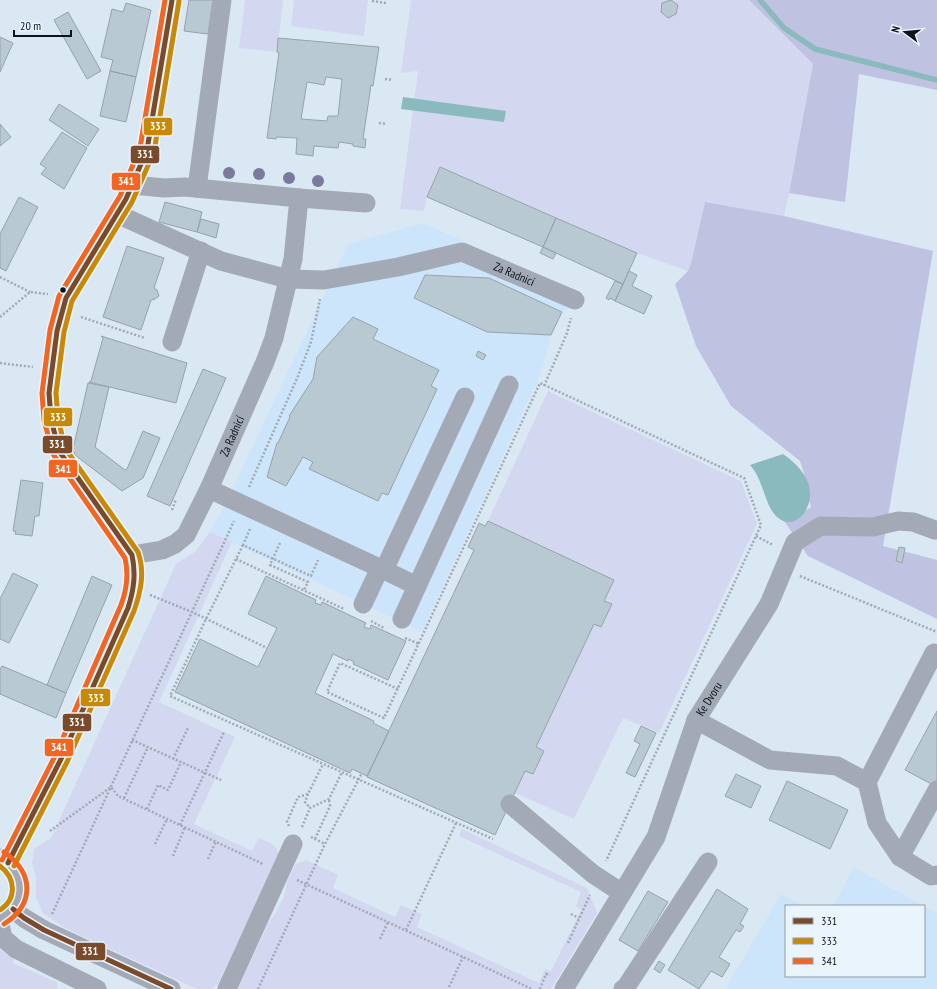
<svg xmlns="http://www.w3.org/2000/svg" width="937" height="989" viewBox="0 0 937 989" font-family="'PT Sans Narrow',sans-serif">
	<rect width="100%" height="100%" fill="#dae8f4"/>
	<!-- built -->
	<path fill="#cde5fa" d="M423,223L587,297L563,312L552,334L539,378L422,632L210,532L226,503L348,244Z
		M854,867L900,893L924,906H833Z
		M781,894L804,906H786V976H924V906L937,913V989H725Z"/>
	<!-- green -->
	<path fill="#d3d8f0" d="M245,0H283L277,52L239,48Z
		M294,0H368L364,36L291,26Z
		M411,0H749L813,64L789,193L784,216L705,202L691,263L688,271L637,253L440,167L427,197L424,211L400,209L418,71L401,73Z
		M548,391L741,481L757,524L659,733L623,718L574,819L515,793L525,771L533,774L544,751L536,747L594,624L601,627L612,605L604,601L614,580L488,521Z
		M210,532L232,542L159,702L235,737L194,824L252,851L259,838C269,843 279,844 278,857L218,984L212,989H197L65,928L43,913L36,897V877L32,863L34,849L51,838L176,564L195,552Z
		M462,829L587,888L597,913L551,989H238L269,922L276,913L284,896L287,882L296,864L306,860L338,875L333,888L395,917L401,905L422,914L417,927L539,983L545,969L551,971L581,910L576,906L581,892L459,836Z
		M0,950L14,958L13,963L57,982V989H0Z"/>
	<!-- forest -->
	<path fill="#bfc2e0" d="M749,0H937V90L859,74L845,202L789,193L813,64Z
		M705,202L784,216L933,251L883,546L937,560V619L808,556L784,521C802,523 799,513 811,507L809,500L810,493L800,461L731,406L696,346L675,284L688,271L691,263Z"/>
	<!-- water -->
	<path fill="#8ababd" d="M403,97L506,111L504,122L401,109Z
		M783,454C796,463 810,477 810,493C811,511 794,532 777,517C764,505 764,480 750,465Z"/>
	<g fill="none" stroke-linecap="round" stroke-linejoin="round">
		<!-- stream -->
		<path stroke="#8ababd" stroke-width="5.5" d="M760,0L784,28L815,49L937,80"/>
	</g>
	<!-- building -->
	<path fill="#b8c9d2" stroke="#96a3aa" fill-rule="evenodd" d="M189,0H213L208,34L184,31Z
		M671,0L678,5L676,14L668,18L661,12L662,3Z
		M126,3L151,10L136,77L110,71L113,60L101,57L112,9L123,12Z
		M68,12L101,71L87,79L54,20Z
		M0,37L13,43L0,72Z
		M278,38L379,47L373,86L371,85L363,139H366L365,148L353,146V144L339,142L338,148L314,146L313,156L296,154L297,138L277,137L276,139L267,138L279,53L277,52ZM326,77L342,79L338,116H328L327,121L301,119L307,82L324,85Z
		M110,71L136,77L126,122L100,116Z
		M59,104L99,129L88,146L49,120Z
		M0,124L11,137L0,146Z
		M62,132L87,148L64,189L41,174L46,168L40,164Z
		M440,167L556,218L543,247L427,197Z
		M19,197L38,207L6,271L0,268V234Z
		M165,202L202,212L197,232L159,222Z
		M556,218L637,253L623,284L543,247Z
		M201,219L219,224L216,238L197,232Z
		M127,246L164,258L154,288L157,290L159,296L155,299L151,300L141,330L103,317Z
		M543,247L556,253L553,259L540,253Z
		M629,271L637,275L632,286L652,296L644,314L615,301Z
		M425,275L489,278L562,312L551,335L487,332L414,298Z
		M615,281L623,284L615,301L610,298L609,300L606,298Z
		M353,317L378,329L373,339L439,370L431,386L437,389L388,495L382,493L378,501L309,469L313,462L303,457L286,486L267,477L277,443H278L290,417L289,416L313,379L317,357Z
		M101,336L187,363L176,403L89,382L91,381L103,338Z
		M478,351L486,355L483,360L476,356Z
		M203,369L226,378L170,506L147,496Z
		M88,383L109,387L95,447L125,470L127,469L143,431L160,438L143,478L122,491L75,455L73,449Z
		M21,480L43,483L39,516H35L32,536L15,534L16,531H13Z
		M488,521L614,580L604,601L612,604L601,627L594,624L536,747L544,751L533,774L525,771L495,835L367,777L474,550L468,547L479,523L485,526Z
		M899,547L905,548L902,563L896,561Z
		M13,573L38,585L9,643L0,639V599Z
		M92,576L112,585L66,693L47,685Z
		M266,576L316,600L315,603L321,605L322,602L366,623L364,627L370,629L371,625L406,641L388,680L353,664L354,662L349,659L348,661L333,654L315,693L374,721L373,723L389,731L367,776L352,769L350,773L175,692L200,639L258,667L277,628L248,614Z
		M2,666L66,693L56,718L0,694V669Z
		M937,711V787L905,770Z
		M641,726L656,733L635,777L626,773L640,744L634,741Z
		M736,774L761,786L751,808L725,796Z
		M787,781L848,810L830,849L769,820Z
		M717,889L748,909L740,924L744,926L740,932L736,930L719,957L730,964L722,977L711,971L699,989L668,970Z
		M648,891L668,902L638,951L619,940Z
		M659,961L665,965L660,973L654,969Z"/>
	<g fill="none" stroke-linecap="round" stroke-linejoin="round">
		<!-- path -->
		<path stroke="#a1a9b3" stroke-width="2.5" stroke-dasharray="2 2" stroke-linecap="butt" d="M372,1L386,3
			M385,79L392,80
			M379,123L386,124
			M0,277L30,292
			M0,317L30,292L48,294
			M81,317L145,338
			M0,363L33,367
			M544,386L567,333L571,318
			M249,487L298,376L311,342L320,299
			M172,510L176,499
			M250,529L243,545L311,576L318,560
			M756,536L773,545
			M280,543L270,565L308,582L304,590
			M243,545L206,619L170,696L493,839
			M236,559L344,609
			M800,576L937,632
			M150,595L192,612L267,648
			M371,621L384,628
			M405,638L419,644
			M398,689L340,663L327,692L384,718L540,383L744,478L761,525L606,861
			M132,740L221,780
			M173,759L188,728
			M308,794L305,802L310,808
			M124,798L148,747
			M147,809L158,785L168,790L181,762
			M180,825L224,732
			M289,826L287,822L298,797L308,794L323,764
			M302,827L310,808L329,799L342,772
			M50,831L111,787L118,796L263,864
			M311,837L325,844
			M315,839L330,806L329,799
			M155,844L167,819
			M173,856L185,827
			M208,859L216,841
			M297,880L532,989
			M52,914L234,521
			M571,914L579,918
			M406,930L456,823
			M380,939L388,922
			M568,943L590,895
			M449,987L463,957
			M258,989L325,844L362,773
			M540,989L546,974L550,975"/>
		<!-- minor -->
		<g stroke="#a3aab6" stroke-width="19">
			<path d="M133,185L164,188L185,187L299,198"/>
			<path d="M197,188L222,0"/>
			<path id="s1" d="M117,214L221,261L288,279L324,280L398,267L462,252L575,300"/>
			<path d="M172,342L201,251"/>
			<path d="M209,489L384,570L465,397"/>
			<path id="s2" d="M132,555L162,550L175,544L186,535L209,489L265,362L274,338L293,259L299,198L366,203"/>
			<path d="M384,570L417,586"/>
			<path d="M363,604L380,568"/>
			<path d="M402,619L509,385"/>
			<path d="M696,720L770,760L837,766L867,782L877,823L900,857L931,876L937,875"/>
			<path d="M867,782L934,653"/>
			<path d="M510,804L593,874L622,893"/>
			<path d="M900,857L937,790"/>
			<path d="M0,858C3,860 6,861 8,863C26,876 23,906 4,916"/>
			<path d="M8,863L61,759L128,608C136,585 137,578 132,555L59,451L51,419L49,393L57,331L66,298L126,199L133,185L147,150L172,0"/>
			<path d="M13,909L24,918L44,930L171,989"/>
			<path d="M0,925L3,938L16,949L97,989"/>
			<path d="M227,989L293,844"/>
			<path id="s3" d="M564,989L656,837L696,720L769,604L795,542L821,526L873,527L898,521L913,522L935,530"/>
			<path d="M623,989L626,987L708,862"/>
		</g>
		<defs>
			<path id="bus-1" d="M8,863L61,759L128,608C134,589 136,574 132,555L59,451L51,419L49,393L57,331L66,298L126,199L147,150L172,0
				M13,909L24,918L44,930L171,989"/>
			<path id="bus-2" d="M0,866C16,878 17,899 0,910
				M14,866L67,762L134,611C141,591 145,572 138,552L65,448L58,418L56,393L64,332L72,301L132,202L154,152L179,1"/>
			<path id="bus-3" d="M2,860L55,756L121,605C127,589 129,575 125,558L53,454L44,420L42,393L50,330L59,296L120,196L140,148L165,0
				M4,924C35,904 34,873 4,852"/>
		</defs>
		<!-- bus-1 casing -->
		<use href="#bus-1" stroke="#eaf4fd" stroke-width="8"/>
		<!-- bus-2 casing -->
		<use href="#bus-2" stroke="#eaf4fd" stroke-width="8"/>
		<!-- bus-3 casing -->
		<use href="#bus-3" stroke="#eaf4fd" stroke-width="8"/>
		<!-- bus-1 -->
		<use href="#bus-1" stroke="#7a4b2a" stroke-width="5"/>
		<!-- bus-2 -->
		<use href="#bus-2" stroke="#c88906" stroke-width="5"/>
		<!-- bus-3 -->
		<use href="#bus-3" stroke="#f26522" stroke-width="5"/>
	</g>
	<!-- trees -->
	<g fill="#7b7a9d">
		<circle cx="229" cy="173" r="6"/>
		<circle cx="259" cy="174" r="6"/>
		<circle cx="289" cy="178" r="6"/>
		<circle cx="318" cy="181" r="6"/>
	</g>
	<!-- markers -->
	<circle fill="#0c151c" stroke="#eaf4fd" stroke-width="1.5" cx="63" cy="290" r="3.5"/>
	<g text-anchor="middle" stroke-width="3" stroke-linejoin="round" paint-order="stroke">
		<!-- street labels -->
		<g font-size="12" fill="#0c151c" stroke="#eaf4fd">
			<text dy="4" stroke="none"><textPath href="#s1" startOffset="417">Za Radnicí</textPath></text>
			<text dy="4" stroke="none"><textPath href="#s2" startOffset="168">Za Radnicí</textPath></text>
			<text dy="4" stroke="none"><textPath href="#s3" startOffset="326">Ke Dvoru</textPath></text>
		</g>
	</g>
	<g stroke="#eaf4fd" stroke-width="1.5">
		<rect x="143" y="117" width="30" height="19" rx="4" fill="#c88906"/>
		<rect x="130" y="145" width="30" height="19" rx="4" fill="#7a4b2a"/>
		<rect x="111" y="172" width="30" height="19" rx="4" fill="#f26522"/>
		<rect x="43" y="407" width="30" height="20" rx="4" fill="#c88906"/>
		<rect x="42" y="435" width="31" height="19" rx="4" fill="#7a4b2a"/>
		<rect x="48" y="459" width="30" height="19" rx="4" fill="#f26522"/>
		<rect x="80" y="688" width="31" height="19" rx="4" fill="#c88906"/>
		<rect x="62" y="713" width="30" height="19" rx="4" fill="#7a4b2a"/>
		<rect x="44" y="738" width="30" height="19" rx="4" fill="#f26522"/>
		<rect x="75" y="942" width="31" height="19" rx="4" fill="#7a4b2a"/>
	</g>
	<g font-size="11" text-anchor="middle" font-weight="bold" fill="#fff">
		<text x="158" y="130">333</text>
		<text x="145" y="158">331</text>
		<text x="126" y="185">341</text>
		<text x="58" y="421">333</text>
		<text x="57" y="448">331</text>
		<text x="63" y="473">341</text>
		<text x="96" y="702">333</text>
		<text x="77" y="726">331</text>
		<text x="59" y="751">341</text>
		<text x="90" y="955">331</text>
	</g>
	<!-- legend -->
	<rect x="785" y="905" width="140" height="72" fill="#eaf4fd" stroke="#919ba3"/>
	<rect x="793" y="918" width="20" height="6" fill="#7a4b2a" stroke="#919ba3"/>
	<text x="821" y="925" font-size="12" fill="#0c151c">331</text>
	<rect x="793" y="938" width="20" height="6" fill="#c88906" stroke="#919ba3"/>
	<text x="821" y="945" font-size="12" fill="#0c151c">333</text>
	<rect x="793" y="958" width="20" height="6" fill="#f26522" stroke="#919ba3"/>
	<text x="821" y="965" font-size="12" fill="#0c151c">341</text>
	<!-- north arrow -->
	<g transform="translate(905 32) rotate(286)" stroke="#eaf4fd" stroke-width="3" paint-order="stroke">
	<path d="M0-3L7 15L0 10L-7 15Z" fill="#0c151c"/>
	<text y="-6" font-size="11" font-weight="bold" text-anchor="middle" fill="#0c151c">N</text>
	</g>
	<!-- scale -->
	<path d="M14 30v6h57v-6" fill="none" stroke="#0c151c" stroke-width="2"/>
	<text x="20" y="30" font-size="12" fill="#0c151c" stroke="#eaf4fd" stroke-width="3" paint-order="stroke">20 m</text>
</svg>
